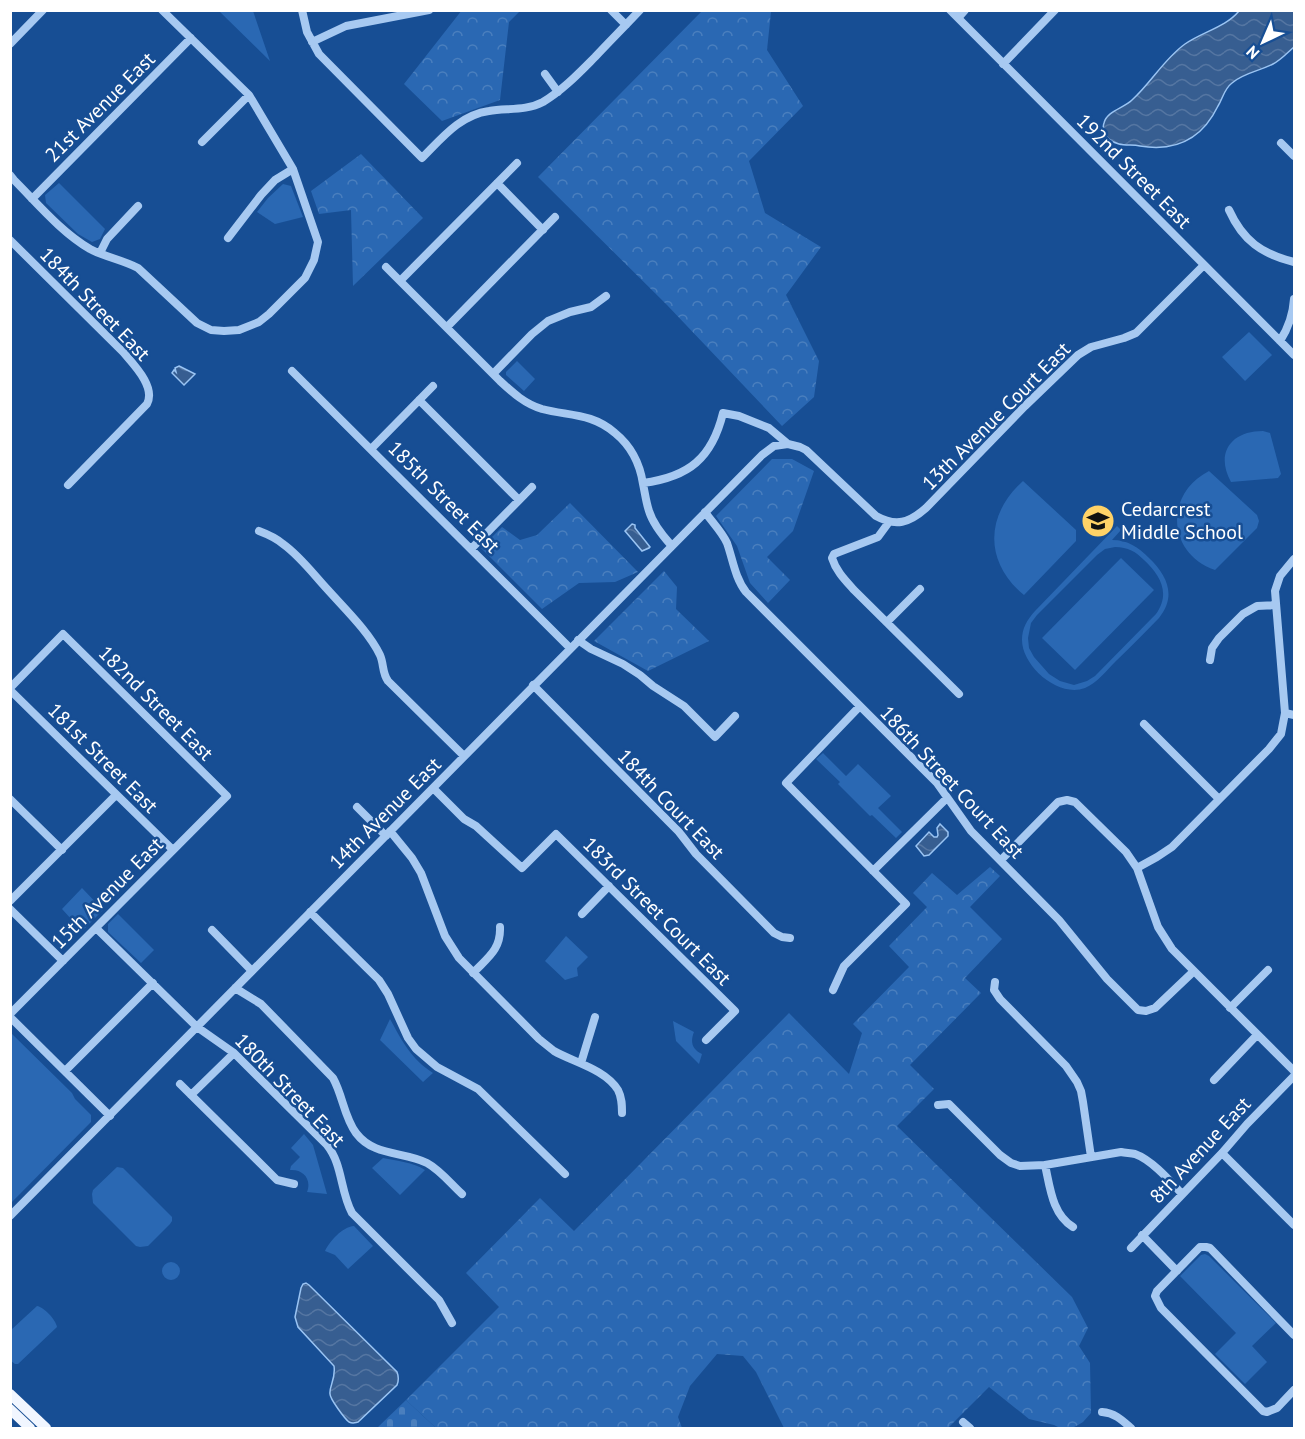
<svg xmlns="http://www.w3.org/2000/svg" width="1305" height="1439" viewBox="0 0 1305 1439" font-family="'PT Sans',sans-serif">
	<defs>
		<pattern id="forest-crowns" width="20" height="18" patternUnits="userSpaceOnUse" patternTransform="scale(1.5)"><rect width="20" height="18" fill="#2a68b3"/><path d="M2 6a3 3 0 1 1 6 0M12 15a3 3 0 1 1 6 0" fill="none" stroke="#4a7fbe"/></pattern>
		<pattern id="cemetery-stones" width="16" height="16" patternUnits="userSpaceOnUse" patternTransform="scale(1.5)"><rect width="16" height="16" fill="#2a68b3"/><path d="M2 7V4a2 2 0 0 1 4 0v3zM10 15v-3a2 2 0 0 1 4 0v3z" fill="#4a7fbe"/></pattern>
		<pattern id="water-waves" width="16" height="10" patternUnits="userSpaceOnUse" patternTransform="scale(1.5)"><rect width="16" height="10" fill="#375e91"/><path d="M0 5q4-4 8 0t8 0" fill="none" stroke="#5576a2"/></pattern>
	</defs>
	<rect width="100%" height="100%" fill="#174e94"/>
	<!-- forest -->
	<path fill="url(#forest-crowns)" d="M462,10L520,11L509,22L500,100L442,121L404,84Z
		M765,10L771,12L767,50L803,106L749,161L765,213L821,247L786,295L819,361L814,397L782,426L667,305L538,177L702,11Z
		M361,154L423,218L353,286L351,210L319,214L311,191Z
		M772,459H792L814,471L793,531L767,557L790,580L768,603L750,583L737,546L716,516Z
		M570,503L638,572L615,582L579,583L542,609L481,548L502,527L520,540L537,535Z
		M664,571L677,587L676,609L709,641L648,671L594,641Z
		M990,867L1000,876L970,907L1002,939L965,978L981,993L910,1065L934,1089L897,1126L1072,1297L1088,1328L1079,1346L1090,1363L1091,1413L1083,1422L1078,1425L1072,1428H1060L1054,1425L1029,1419L989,1387L948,1428H784L756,1372L743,1356L717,1354L690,1386L678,1417L682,1428H436L406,1400L499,1307L466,1273L540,1198L574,1231L789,1013L849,1074L862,1033L853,1024L909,967L889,946L927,907L913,893L932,873L957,895Z"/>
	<!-- cemetery -->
	<path fill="url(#cemetery-stones)" d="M406,1400L436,1428H377Z"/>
	<!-- park -->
	<path fill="#2a68b3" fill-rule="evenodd" d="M219,11H253L270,61Z
		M59,183L105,229L100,239L92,242L78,234L46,203L45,195Z
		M283,184L291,186L303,217L275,224L257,212L268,198Z
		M1249,332L1272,355L1245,381L1222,357Z
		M517,361L535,379L524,391L506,375V372Z
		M1263,431L1270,433L1281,474L1278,478L1231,482C1215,453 1231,431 1263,431Z
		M1209,471L1257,515L1259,521L1257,528L1215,570C1167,553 1164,494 1209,471Z
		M1023,481L1076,530V541L1024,595C984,562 985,515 1023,481Z
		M1117,526L1121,530L1112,540C1128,540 1138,547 1149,558C1167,575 1177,596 1159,618C1145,632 1131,647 1116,661C1107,670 1097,683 1085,688C1058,698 1022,666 1022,640C1022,628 1027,620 1035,611ZM1115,547C1128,547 1136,552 1144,560C1160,575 1171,593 1156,614L1095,676L1087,681L1074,685L1060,681L1049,674L1034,657L1029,648L1028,638L1031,623L1037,615L1097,555L1105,549Z
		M1121,558L1154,590L1075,670L1042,638Z
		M823,753L846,776L858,764L891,796L878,808L902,832L896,838L872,815L870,816L838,784L840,782L816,759Z
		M82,888L103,910L82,931L62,909Z
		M118,914L154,950L141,963L108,932V924Z
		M566,936L588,957L577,968L578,976L565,980L545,961Z
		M390,1019C402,1041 411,1059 433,1073L423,1082L380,1040Z
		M673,1021L694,1032C690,1042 692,1049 702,1054L699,1064L676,1041Z
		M10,1032L72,1093L75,1099L91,1115V1122L11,1203Z
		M304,1134L313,1145L327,1194L307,1192C312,1179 303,1169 290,1170L291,1166L300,1157L291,1148Z
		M383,1158C397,1161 413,1162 425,1170L400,1195L372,1168Z
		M117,1167L123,1168L172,1217V1221L170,1224L148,1246L140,1247L136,1246L93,1203L92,1194L93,1190Z
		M354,1226L373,1246L348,1269L335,1255L325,1251C330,1241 342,1227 354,1226Z
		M1205,1254L1209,1256L1276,1323L1252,1346L1267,1362L1245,1384L1215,1354L1236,1333L1180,1276L1201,1255Z
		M162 1271a9 9 0 1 1 18 0a9 9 0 1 1-18 0Z
		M37,1306C44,1307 56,1320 57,1327L18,1364H15L11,1361V1330Z"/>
	<!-- water -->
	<path fill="url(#water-waves)" stroke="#9ac4f3" stroke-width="1.5" d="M1239,11H1294V47C1288,52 1281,60 1273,64C1260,71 1243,73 1232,83C1224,89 1223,98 1218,106C1202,139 1176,152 1140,146C1129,144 1118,147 1109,139C1105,136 1102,128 1104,123C1107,111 1124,108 1132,100C1151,83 1164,59 1185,44C1202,32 1226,27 1239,11Z
		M179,366L195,374L184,385L172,373L174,370L176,372L175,368Z
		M632,524L635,525V528L650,547L649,548L642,551L625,531Z
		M940,824L948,832V836L929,855L924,856L916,846L929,832L934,837H937L938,835L937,828Z
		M306,1283L309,1285L397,1372C399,1377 399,1380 397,1385L358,1422C354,1423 353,1424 349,1422C345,1419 330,1399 330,1394C329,1386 336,1379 334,1366L298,1327L295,1317L301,1288L303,1284Z"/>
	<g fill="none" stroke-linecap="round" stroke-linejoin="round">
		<!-- minor -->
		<path stroke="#a7c9f1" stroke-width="8" d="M302,10L307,32L319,54L422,158C442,138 460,115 489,111C507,108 526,111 543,102C563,90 579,73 595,57C610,41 625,26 640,10
			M611,10L626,25
			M950,10L1294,355
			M958,18L965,10
			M312,42L346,26L429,10
			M10,44L43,10
			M1003,64L1055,10
			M545,74L558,92
			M202,142L249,95
			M1281,143L1294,156
			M10,175L14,180C38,204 61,232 90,249C105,257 123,260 138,268L197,323L211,330L224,331L239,330L259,322L269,314L305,278L314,260L318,242L293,169L249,95L162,10
			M497,183L543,230
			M32,199L191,38
			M1229,210C1243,241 1262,254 1294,262
			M228,238L261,195L275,180L293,169
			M10,240L123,352C134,365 156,387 147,404L68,485
			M100,253L107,239L138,206
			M386,267L500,381C513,393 525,404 542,409C569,416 592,413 615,433C631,446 640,464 643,484C645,493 646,502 649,511C653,524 662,535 671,545
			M400,281L517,163
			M447,327L555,217
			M1280,341C1289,327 1293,315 1294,299
			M292,371L570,648
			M493,374L532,334L548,321L570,312L591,307L606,296
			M419,400L519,500
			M372,448L433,386
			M643,483C689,477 712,458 723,413L739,416L769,428L788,444L800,447L806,450L876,516C896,527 909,523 926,508L1025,406L1078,355L1091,347L1124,338L1136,333L1204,265
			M705,512C712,522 722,532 727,543C733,560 735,578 746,592L937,783L971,831L1059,920L1107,979L1138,1010L1146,1011L1155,1008L1194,971
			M889,522L878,537L834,554L832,558C836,571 845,580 854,590L959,694
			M259,531C267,534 276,538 283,544C300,556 314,575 328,590C345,609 369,632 380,655C384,664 382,673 388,681L464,756
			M471,549L532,487
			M887,622L920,589
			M578,640L591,649L623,664L640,675L653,686L684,706L715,737L735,716
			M1210,660L1212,648L1219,638L1243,614L1257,606L1275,605
			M533,685L679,832L696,854L774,933L782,937L790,938
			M10,688L63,634L227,796L10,1014
			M10,690L173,850
			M1285,713L1294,715
			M1144,724L1219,799
			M433,788L464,819L476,826L522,868L556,834L735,1011L706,1040
			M10,799L62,850
			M357,807L386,836
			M390,831L412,858L421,873L445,936L459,958L539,1039C544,1043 549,1047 554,1051C573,1062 605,1069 618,1090C622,1098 622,1105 622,1113
			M1001,860L1058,802L1067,800L1075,802L1126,852L1137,868L1158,927L1172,949L1294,1071
			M1137,868L1157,857L1172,847L1269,749L1281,734L1285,713L1275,591L1280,576L1294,559
			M873,871L947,798
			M10,901L116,795
			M10,909L63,961
			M310,912L379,980L388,994L408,1038L416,1049L437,1067L478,1089L565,1174
			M582,914L609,886
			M96,928L197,1027L234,1053L327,1145C343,1165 340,1191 352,1213L439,1300L452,1323
			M212,930L252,971
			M473,973C487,958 501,950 500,927
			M995,982L994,990L1000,999L1066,1066L1077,1082L1081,1091L1083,1102L1091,1157
			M235,988L261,1004L333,1078C343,1096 344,1117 356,1133C374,1157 404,1151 427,1163C440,1170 451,1184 462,1194
			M833,990L844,966L906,904L786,783L860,706
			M1230,1008L1268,970
			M10,1017L110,1116
			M581,1063L595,1017
			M65,1071L153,983
			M1214,1080L1257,1035
			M180,1084L277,1180L294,1184
			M191,1095L234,1053
			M938,1105L949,1104L1000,1155L1011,1163L1020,1166L1045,1165L1121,1152C1125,1153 1130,1153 1135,1154C1152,1160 1170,1181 1182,1194
			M1222,1153L1294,1225
			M1045,1165C1050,1187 1052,1214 1073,1227
			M10,1216L762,455L774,446L788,444
			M1142,1235L1177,1271
			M1131,1248L1222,1153L1247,1124L1294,1076
			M1294,1335L1210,1248L1206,1247H1200L1157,1291L1155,1296L1161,1308L1263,1411L1267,1412L1277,1408L1294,1390
			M1102,1412C1115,1413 1122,1420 1131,1428
			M963,1422L970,1428"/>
		<!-- major -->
		<path stroke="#f1f6ff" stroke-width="10" d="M10,1394L46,1428
			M10,1409L30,1428"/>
	</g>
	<!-- icons -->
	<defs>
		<symbol id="school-disc" viewBox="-11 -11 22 22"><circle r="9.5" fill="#ffd267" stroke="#174e94"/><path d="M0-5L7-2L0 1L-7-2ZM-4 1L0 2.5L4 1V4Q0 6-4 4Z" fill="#111"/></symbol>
	</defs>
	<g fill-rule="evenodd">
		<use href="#school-disc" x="1079" y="502" width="38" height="38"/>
	</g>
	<g text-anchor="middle" stroke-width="5" stroke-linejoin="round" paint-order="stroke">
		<!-- street labels -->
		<g font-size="20" fill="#fff" stroke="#174e94">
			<text transform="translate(100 107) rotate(-45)" y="7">21st Avenue East</text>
			<text transform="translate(1134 171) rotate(45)" y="7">192nd Street East</text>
			<text transform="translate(95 304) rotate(46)" y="7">184th Street East</text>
			<text transform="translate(996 416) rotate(-45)" y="7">13th Avenue Court East</text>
			<text transform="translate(444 497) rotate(45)" y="7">185th Street East</text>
			<text transform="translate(156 703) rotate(45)" y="7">182nd Street East</text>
			<text transform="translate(103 758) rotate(45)" y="7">181st Street East</text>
			<text transform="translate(952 782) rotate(47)" y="7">186th Street Court East</text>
			<text transform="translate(671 804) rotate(46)" y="7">184th Court East</text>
			<text transform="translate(385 813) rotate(-45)" y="7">14th Avenue East</text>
			<text transform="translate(107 893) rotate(-45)" y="7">15th Avenue East</text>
			<text transform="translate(657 911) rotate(45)" y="7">183rd Street Court East</text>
			<text transform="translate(290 1090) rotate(46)" y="7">180th Street East</text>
			<text transform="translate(1200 1150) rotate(-47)" y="7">8th Avenue East</text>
		</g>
		<!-- poi labels -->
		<g font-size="20" fill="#fff" stroke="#174e94" text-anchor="start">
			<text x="1121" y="516">Cedarcrest<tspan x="1121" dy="23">Middle School</tspan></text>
		</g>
	</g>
	<!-- border -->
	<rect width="1305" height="1439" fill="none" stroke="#ffffff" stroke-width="24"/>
	<!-- north arrow -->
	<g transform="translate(1263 42) rotate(224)" stroke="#174e94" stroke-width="4.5" paint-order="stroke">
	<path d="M0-4.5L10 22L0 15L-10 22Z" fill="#ffffff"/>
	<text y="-9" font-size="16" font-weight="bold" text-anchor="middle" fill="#ffffff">N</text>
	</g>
</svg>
